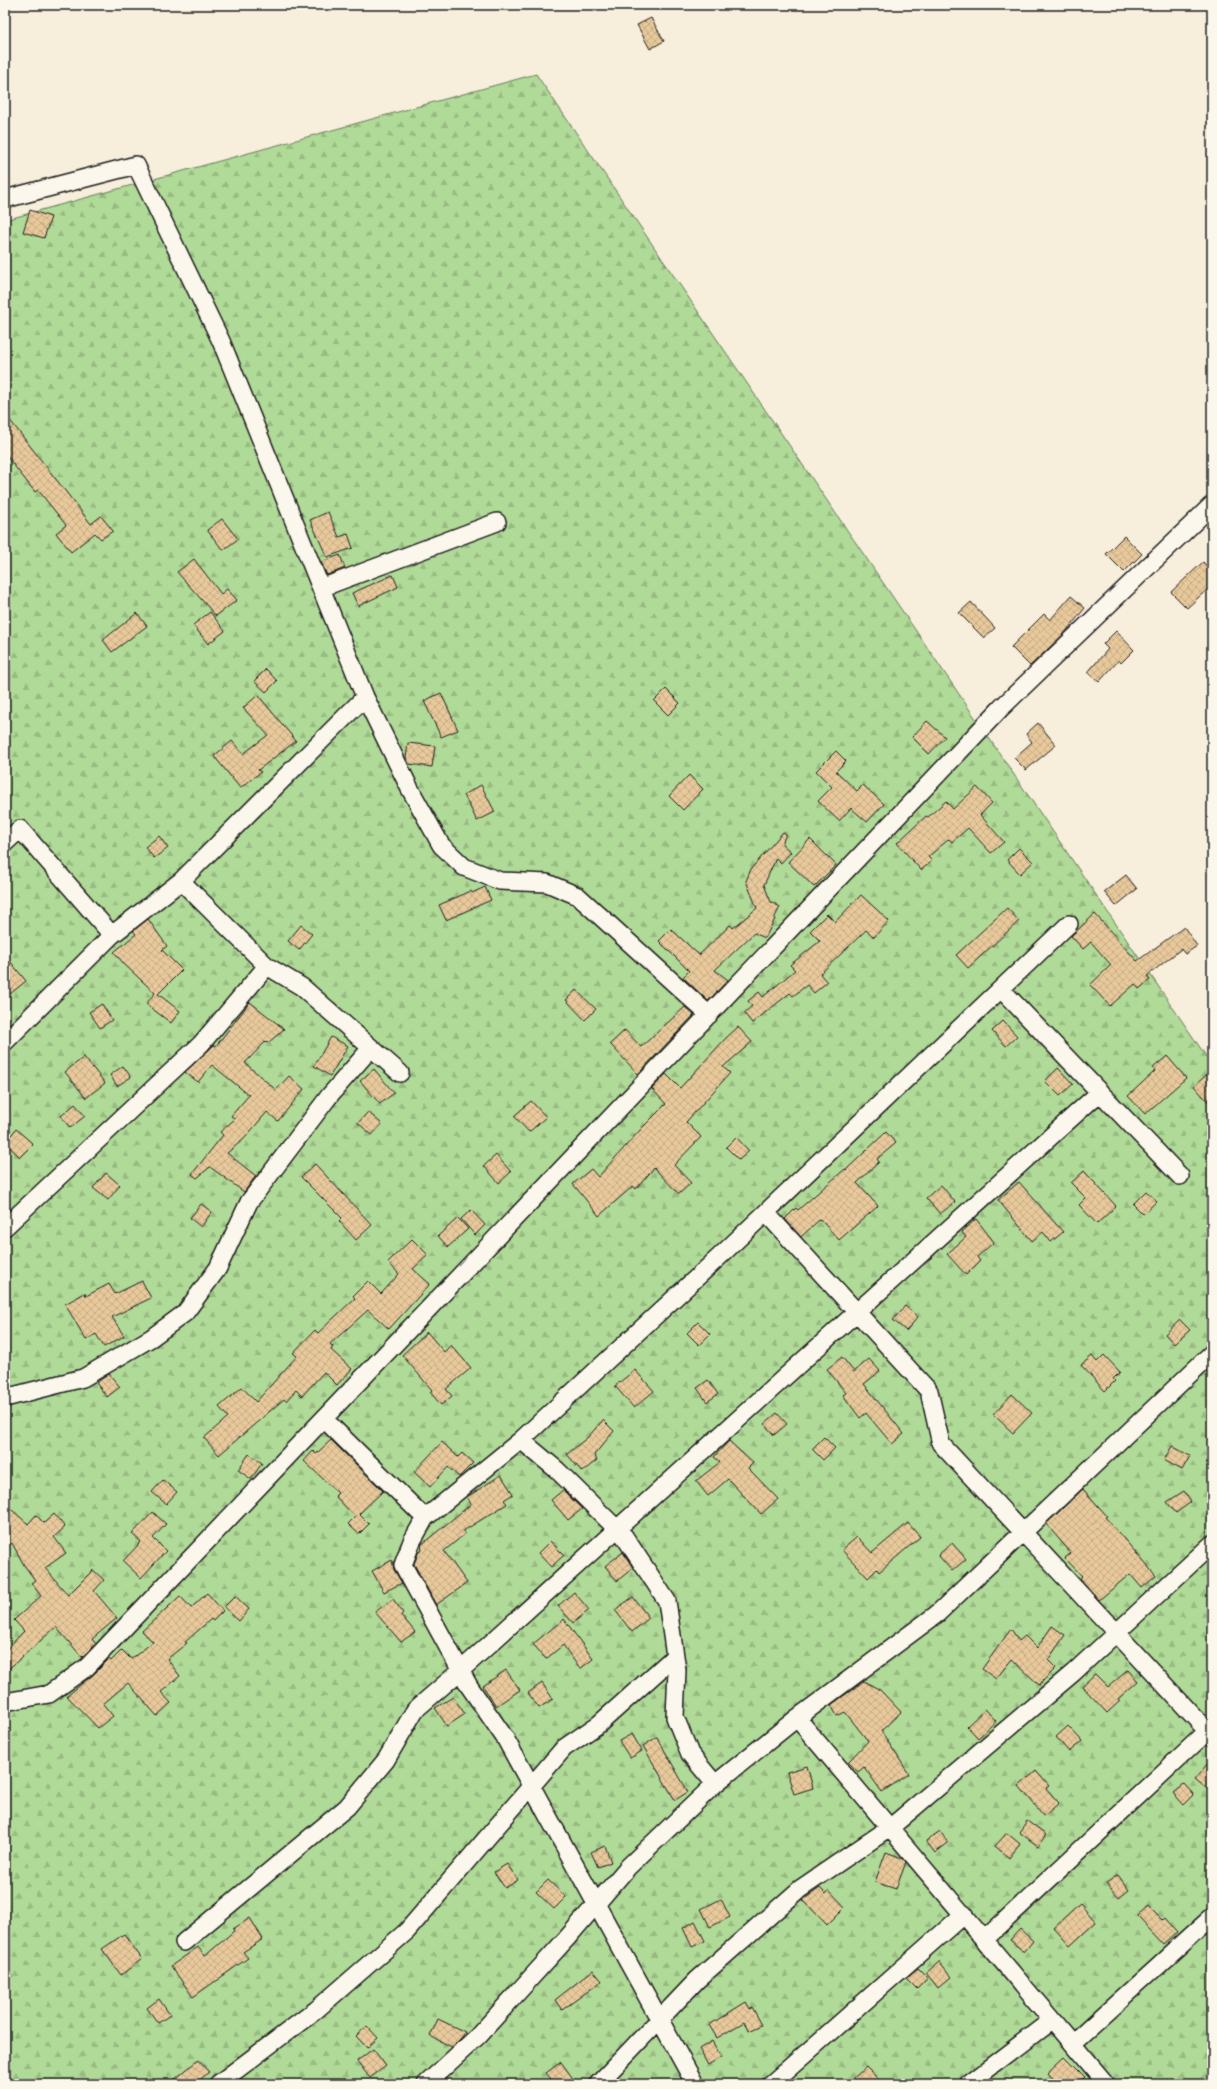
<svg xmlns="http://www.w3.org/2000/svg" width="1217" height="2089" viewBox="0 0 1217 2089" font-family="Mali,sans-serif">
	<defs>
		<pattern id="forest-firs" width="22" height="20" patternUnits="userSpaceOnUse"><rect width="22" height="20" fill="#b0da97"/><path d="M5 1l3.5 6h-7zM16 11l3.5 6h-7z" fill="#97ba82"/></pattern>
		<pattern id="building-cross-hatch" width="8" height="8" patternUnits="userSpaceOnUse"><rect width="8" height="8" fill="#e8c99b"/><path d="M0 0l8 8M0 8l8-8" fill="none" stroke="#c6ac85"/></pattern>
	</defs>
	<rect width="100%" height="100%" fill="#f7eedc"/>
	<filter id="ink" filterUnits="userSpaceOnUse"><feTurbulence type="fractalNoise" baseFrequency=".025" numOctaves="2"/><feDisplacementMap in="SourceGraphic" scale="8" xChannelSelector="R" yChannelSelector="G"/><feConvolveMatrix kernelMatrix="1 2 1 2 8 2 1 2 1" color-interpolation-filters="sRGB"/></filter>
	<g filter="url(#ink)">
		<!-- forest -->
		<path fill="url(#forest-firs)" stroke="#667b5a" d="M536,74L1212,1065V2084H5V220Z"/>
		<!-- building -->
		<path fill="url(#building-cross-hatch)" stroke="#1c1c1c" d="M651,18L664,41L650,49L637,25Z
			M30,210L51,217L44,238L23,232Z
			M5,414L91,524L101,516L113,531L101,539L95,533L71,552L56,533L66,525L38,490L35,492L5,454Z
			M328,512L339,537L348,534L353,548L327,557L310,520Z
			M222,519L238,539L223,550L207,530Z
			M1124,536L1142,554L1124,572L1106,554Z
			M340,555L345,568L327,575L321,562Z
			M194,559L221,594L227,589L237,600L216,616L177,572Z
			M1203,562L1212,572V585L1187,608L1171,592Z
			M393,575L398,587L358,606L352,593Z
			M1071,596L1085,608L1064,634L1030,666L1011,647L1044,614L1050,620Z
			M971,602L995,628L984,638L959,613Z
			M210,612L225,631L208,644L193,625Z
			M137,613L147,626L112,652L103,640Z
			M1116,631L1134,650L1121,663L1119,660L1099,682L1088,672L1108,649L1103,644Z
			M266,669L277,681L266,692L254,681Z
			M666,689L680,703L668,715L654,701Z
			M441,693L458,730L441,737L424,701Z
			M258,695L296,741L258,770L261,772L240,788L214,756L232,741L243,754L268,735L243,708Z
			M927,721L945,737L929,754L912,737Z
			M1038,723L1056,745L1026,770L1014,758L1032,742L1026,734Z
			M408,743L435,746L432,767L409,764L406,758Z
			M836,751L846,761L836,771L857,791L863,785L884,804L867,822L851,808L839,821L818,801L832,787L816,771Z
			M689,775L703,789L683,810L669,796Z
			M481,785L495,812L477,821L464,795Z
			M977,787L992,803L980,815L1004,842L991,853L968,828L952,842L949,839L928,857L932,861L921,870L897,843L926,816L928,817L946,801L953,809Z
			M783,832L786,834L782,844L791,852L781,863L776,858L764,885L771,902L780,907L774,919H775L765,938L754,933L715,970L728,980L708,1001L683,977L689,971L659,941L671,929L699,955L730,925L733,928L757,908L746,881L751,869Z
			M159,836L168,848L154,858L145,847Z
			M810,839L836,865L814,887L788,862Z
			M1019,848L1033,862L1020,874L1007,860Z
			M1126,875L1137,889L1116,906L1104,892Z
			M485,887L491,900L446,920L439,905L471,891L472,893Z
			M861,895L889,921L874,937L866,930L820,974L827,982L814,993L807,985L793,996L790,993L752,1023L744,1013L752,1006L748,1001L759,992L763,997L795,970L790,965L820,941L810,931L827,914L835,922Z
			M1007,908L1019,921L968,968L956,955Z
			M1095,914L1137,961L1184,927L1197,946L1185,954L1181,949L1147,976L1150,980L1139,989L1135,984L1110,1006L1090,985L1111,965L1091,942L1083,949L1071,936Z
			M148,919L167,946L162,950L182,970L158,994L180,1011L171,1023L146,1004L155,993L124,964L114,952L136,934L133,931Z
			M301,925L312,934L299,950L288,941Z
			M5,955L26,981L5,998Z
			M576,990L596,1009L585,1020L566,1000Z
			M250,1002L284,1029L268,1043L266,1041L245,1063L276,1090L289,1076L304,1089L278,1121L267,1112L244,1139L227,1153L256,1176L244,1192L210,1167L197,1178L192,1174L223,1135L220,1132L235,1119L231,1116L249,1095L212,1065L198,1082L185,1072L214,1045L216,1046Z
			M102,1004L112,1020L100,1028L89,1012Z
			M685,1007L694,1015L638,1074L610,1044L625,1030L641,1047Z
			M1003,1021L1017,1036L1006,1046L992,1031Z
			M738,1027L752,1042L723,1067L730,1073L686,1122L701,1137L674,1165L691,1183L679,1194L654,1168L636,1189L633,1186L599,1216L573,1184L591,1169L598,1177L641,1129L666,1104L652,1089L666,1074L680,1088L726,1038Z
			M331,1037L348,1046L330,1076L314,1066Z
			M1167,1056L1186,1078L1145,1114L1128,1096L1155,1071L1153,1068Z
			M84,1057L105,1083L86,1098L65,1072Z
			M123,1066L131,1077L117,1086L110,1075Z
			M1058,1068L1073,1084L1060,1096L1045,1081Z
			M374,1069L394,1093L380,1104L360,1081Z
			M1212,1070V1106L1194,1086Z
			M531,1101L546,1117L529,1132L514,1116Z
			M75,1104L85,1116L70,1128L61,1116Z
			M368,1112L382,1124L372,1135L358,1123Z
			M16,1129L33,1144L20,1157L5,1143Z
			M886,1132L896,1143L877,1159L879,1162L857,1183L878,1206L839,1240L820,1219L801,1237L785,1219L796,1208L798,1210L845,1169L846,1170Z
			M736,1137L749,1151L739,1160L726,1147Z
			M496,1155L511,1172L499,1183L484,1166Z
			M315,1164L372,1225L356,1240L339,1221L342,1218L301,1177Z
			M1084,1171L1116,1206L1097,1224L1079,1205L1086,1198L1071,1183Z
			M106,1173L120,1185L108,1200L93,1188Z
			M1019,1182L1063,1232L1051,1242L1043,1232L1032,1241L998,1200Z
			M941,1185L955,1202L940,1214L926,1198Z
			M1146,1191L1157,1201L1143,1214L1133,1204Z
			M201,1204L212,1212L201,1227L190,1218Z
			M471,1210L485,1225L475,1235L461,1219Z
			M458,1218L468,1229L448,1247L438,1236Z
			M976,1219L994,1242L977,1257L980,1261L966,1275L947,1254L966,1237L962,1232Z
			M412,1239L428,1255L413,1269L430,1284L389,1329L368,1310L330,1344L333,1347L331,1350L352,1369L337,1385L324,1372L302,1396L296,1390L286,1401L284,1399L219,1455L204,1438L228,1417L219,1407L242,1387L256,1402L297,1356L293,1353L315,1330L318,1333L355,1298L353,1296L368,1281L381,1294L399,1274L388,1262Z
			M142,1281L151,1298L112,1317L124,1336L104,1347L96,1334L86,1340L65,1304L85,1293L86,1296L109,1284L115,1294Z
			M905,1306L918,1317L906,1331L893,1320Z
			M1180,1320L1190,1330L1174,1344L1165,1334Z
			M698,1322L710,1334L699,1345L687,1333Z
			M427,1332L444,1352L451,1345L471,1368L446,1389L452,1396L441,1405L430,1392L432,1390L402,1355Z
			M1104,1355L1120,1372L1113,1379L1115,1381L1105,1391L1081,1365L1092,1356L1097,1362Z
			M842,1357L854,1372L869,1359L880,1371L864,1384L904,1434L892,1444L866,1413L860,1418L843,1395L846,1393L827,1369Z
			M635,1370L654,1391L634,1408L615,1386Z
			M109,1374L120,1387L107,1397L96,1383Z
			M708,1380L718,1394L707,1402L697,1388Z
			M1012,1394L1032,1413L1013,1433L993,1414Z
			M777,1413L787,1424L774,1435L764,1424Z
			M603,1420L614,1431L594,1455L597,1460L582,1472L567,1454L588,1437Z
			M824,1437L835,1448L823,1460L812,1449Z
			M331,1440L383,1491L359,1514L369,1524L359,1534L348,1524L355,1517L335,1496L338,1493L304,1461L313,1451L316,1454Z
			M729,1441L753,1463L748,1468L778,1499L761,1514L728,1479L708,1496L696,1481L720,1462L714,1457Z
			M442,1442L458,1457L462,1453L473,1463L459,1477L448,1467L430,1487L414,1472Z
			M1172,1446L1190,1456L1182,1470L1164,1460Z
			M249,1454L262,1463L251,1479L238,1470Z
			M501,1475L513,1494L504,1500L507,1504L463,1531L465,1534L444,1551L467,1583L436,1605L414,1564L418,1553L422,1550L421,1545L471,1504L467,1497Z
			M163,1480L177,1492L166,1504L152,1492Z
			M1083,1489L1107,1516L1105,1517L1156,1576L1142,1588L1130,1574L1099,1600L1080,1578L1082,1576L1065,1558L1071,1553L1046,1524Z
			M563,1490L582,1509L568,1520L551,1500Z
			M1184,1491L1191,1502L1176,1513L1167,1502Z
			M5,1504L28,1524L36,1515L44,1523L54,1514L65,1527L54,1537L66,1553L45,1568L68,1595L93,1570L104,1580L94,1591L117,1618L92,1639L96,1644L82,1657L56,1627L5,1672V1651L24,1631L14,1620L41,1596L31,1583L35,1580L24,1565L12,1543L5,1548Z
			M153,1512L166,1524L153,1538L166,1551L141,1578L123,1561L141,1542L132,1534Z
			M908,1523L920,1537L879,1572L877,1569L868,1578L842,1550L857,1537L872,1553Z
			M550,1541L564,1555L551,1567L538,1553Z
			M952,1543L966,1559L952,1571L938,1555Z
			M623,1552L633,1568L617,1581L605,1566Z
			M392,1560L394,1570L402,1583L384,1592L372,1571Z
			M574,1592L589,1610L573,1623L558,1606Z
			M207,1593L223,1611L213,1621L211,1619L185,1642L187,1643L167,1659L180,1676L161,1692L171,1703L157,1716L128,1683L103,1704L113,1716L98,1728L67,1696L94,1674L109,1659L111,1661L122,1650L131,1659L153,1642L142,1631L180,1596L191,1608Z
			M235,1596L249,1609L239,1621L224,1607Z
			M633,1597L649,1618L632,1632L615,1610Z
			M393,1599L403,1613L401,1615L415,1632L401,1642L375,1612Z
			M564,1619L593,1659L580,1669L563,1645L546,1659L533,1644Z
			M1052,1626L1065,1635L1048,1660L1056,1668L1039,1685L1012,1659L996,1679L982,1669L1011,1629L1019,1641L1025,1636L1037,1648Z
			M506,1670L520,1690L496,1706L483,1686Z
			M1128,1670L1138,1681L1118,1699L1120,1701L1107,1713L1082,1686L1095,1674L1108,1687Z
			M864,1681L880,1690L901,1712L881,1731L909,1774L882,1792L864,1767L858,1772L848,1762L868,1741L845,1712L837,1716L831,1705Z
			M542,1683L553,1699L539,1708L528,1693Z
			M453,1697L465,1714L447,1726L435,1708Z
			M985,1709L996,1721L978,1738L967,1726Z
			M1068,1726L1082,1741L1069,1752L1056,1737Z
			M632,1734L642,1751L630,1758L619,1741Z
			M657,1737L688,1792L675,1800L643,1746Z
			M1212,1758V1793L1195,1779Z
			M807,1766L813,1788L794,1794L787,1772Z
			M1036,1771L1049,1786L1046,1788L1059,1803L1044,1816L1019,1786Z
			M1184,1784L1194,1795L1184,1805L1173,1793Z
			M1027,1821L1046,1835L1038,1846L1019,1832Z
			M940,1831L948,1843L935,1853L926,1841Z
			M1007,1833L1020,1844L1009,1858L995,1846Z
			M605,1846L611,1862L598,1867L591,1852Z
			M886,1852L902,1858L906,1862L896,1889L875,1882Z
			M507,1864L518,1880L505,1888L494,1872Z
			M1118,1875L1129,1890L1119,1898L1106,1883Z
			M548,1880L566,1897L554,1909L536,1892Z
			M820,1888L826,1894L829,1890L845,1907L827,1925L803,1900Z
			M721,1899L730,1917L710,1927L701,1909Z
			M1080,1904L1096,1922L1070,1946L1054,1928Z
			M1148,1906L1162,1920L1164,1918L1177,1933L1164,1945L1137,1916Z
			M250,1918L263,1939L243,1952L248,1958L193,1997L171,1966L198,1947L205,1956L234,1931L233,1929Z
			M695,1921L705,1941L692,1947L683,1928Z
			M1020,1929L1033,1941L1024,1952L1010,1940Z
			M124,1934L142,1959L121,1975L102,1949Z
			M939,1962L951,1977L938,1988L926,1973Z
			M918,1968L928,1978L917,1989L906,1978Z
			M593,1970L602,1981L562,2010L555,2000Z
			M159,1999L170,2015L158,2023L147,2008Z
			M746,2002L750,2009L752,2007L762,2025L749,2031L744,2022L717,2038L709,2025Z
			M438,2019L465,2032L462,2037L452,2047L430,2036Z
			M367,2026L378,2038L367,2048L356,2036Z
			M712,2041L721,2057L708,2065L699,2049Z
			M373,2049L386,2066L370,2078L357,2061Z
			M1064,2057L1084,2077L1077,2084H1059L1048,2072Z
			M198,2060L209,2072L195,2084H169Z
			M561,2062L577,2084H555L546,2073Z
			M866,2067L883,2084H847Z"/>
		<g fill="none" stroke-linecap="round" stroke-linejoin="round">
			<defs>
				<path id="minor" d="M5,199L136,165L221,341L365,697L410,789L441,845L464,867L500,881L547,883L578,896L709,1015
					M321,588L497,522
					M5,843L20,829L112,935
					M181,881L267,966L302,987L400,1073
					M1001,989L1180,1176
					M5,1042L112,935L181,881L365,697
					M766,1213L929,1391L941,1444L1212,1736
					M5,1227L201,1044L267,966
					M5,1398L83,1378L151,1338L185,1313L218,1268L249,1202L330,1095L371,1048
					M324,1419L425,1518
					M521,1440L557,1470L624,1536L667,1601L677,1670L675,1717L690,1754L715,1784
					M5,1702L49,1694L87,1667L1001,708L1212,505
					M797,1718L1106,2084
					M985,1939L1212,1727
					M184,1942L347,1807L386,1760L415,1710L460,1671L1100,1092
					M1072,2044L1212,1917
					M218,2084L316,2010L407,1931L564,1748L599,1724L675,1656
					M426,2084L478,2036L568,1937L628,1867L715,1784L797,1718L937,1614L1212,1353
					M598,2084L697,1980L800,1889L891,1827L1073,1673L1212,1544
					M695,2084L505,1738L469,1686L403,1565L412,1541L425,1518L521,1440L719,1257L1069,924
					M771,2084L964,1914
					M968,2084L1052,2020"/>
			</defs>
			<!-- minor casing -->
			<use href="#minor" stroke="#1c1c1c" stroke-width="20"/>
			<!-- minor -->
			<use href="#minor" stroke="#fbf7ec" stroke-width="17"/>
		</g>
	</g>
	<!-- margin -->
	<rect width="1217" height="2089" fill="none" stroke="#fbf7ec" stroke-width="20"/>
	<rect x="10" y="10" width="1197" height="2069" fill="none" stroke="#1c1c1c" stroke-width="1.5" filter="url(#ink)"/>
</svg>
